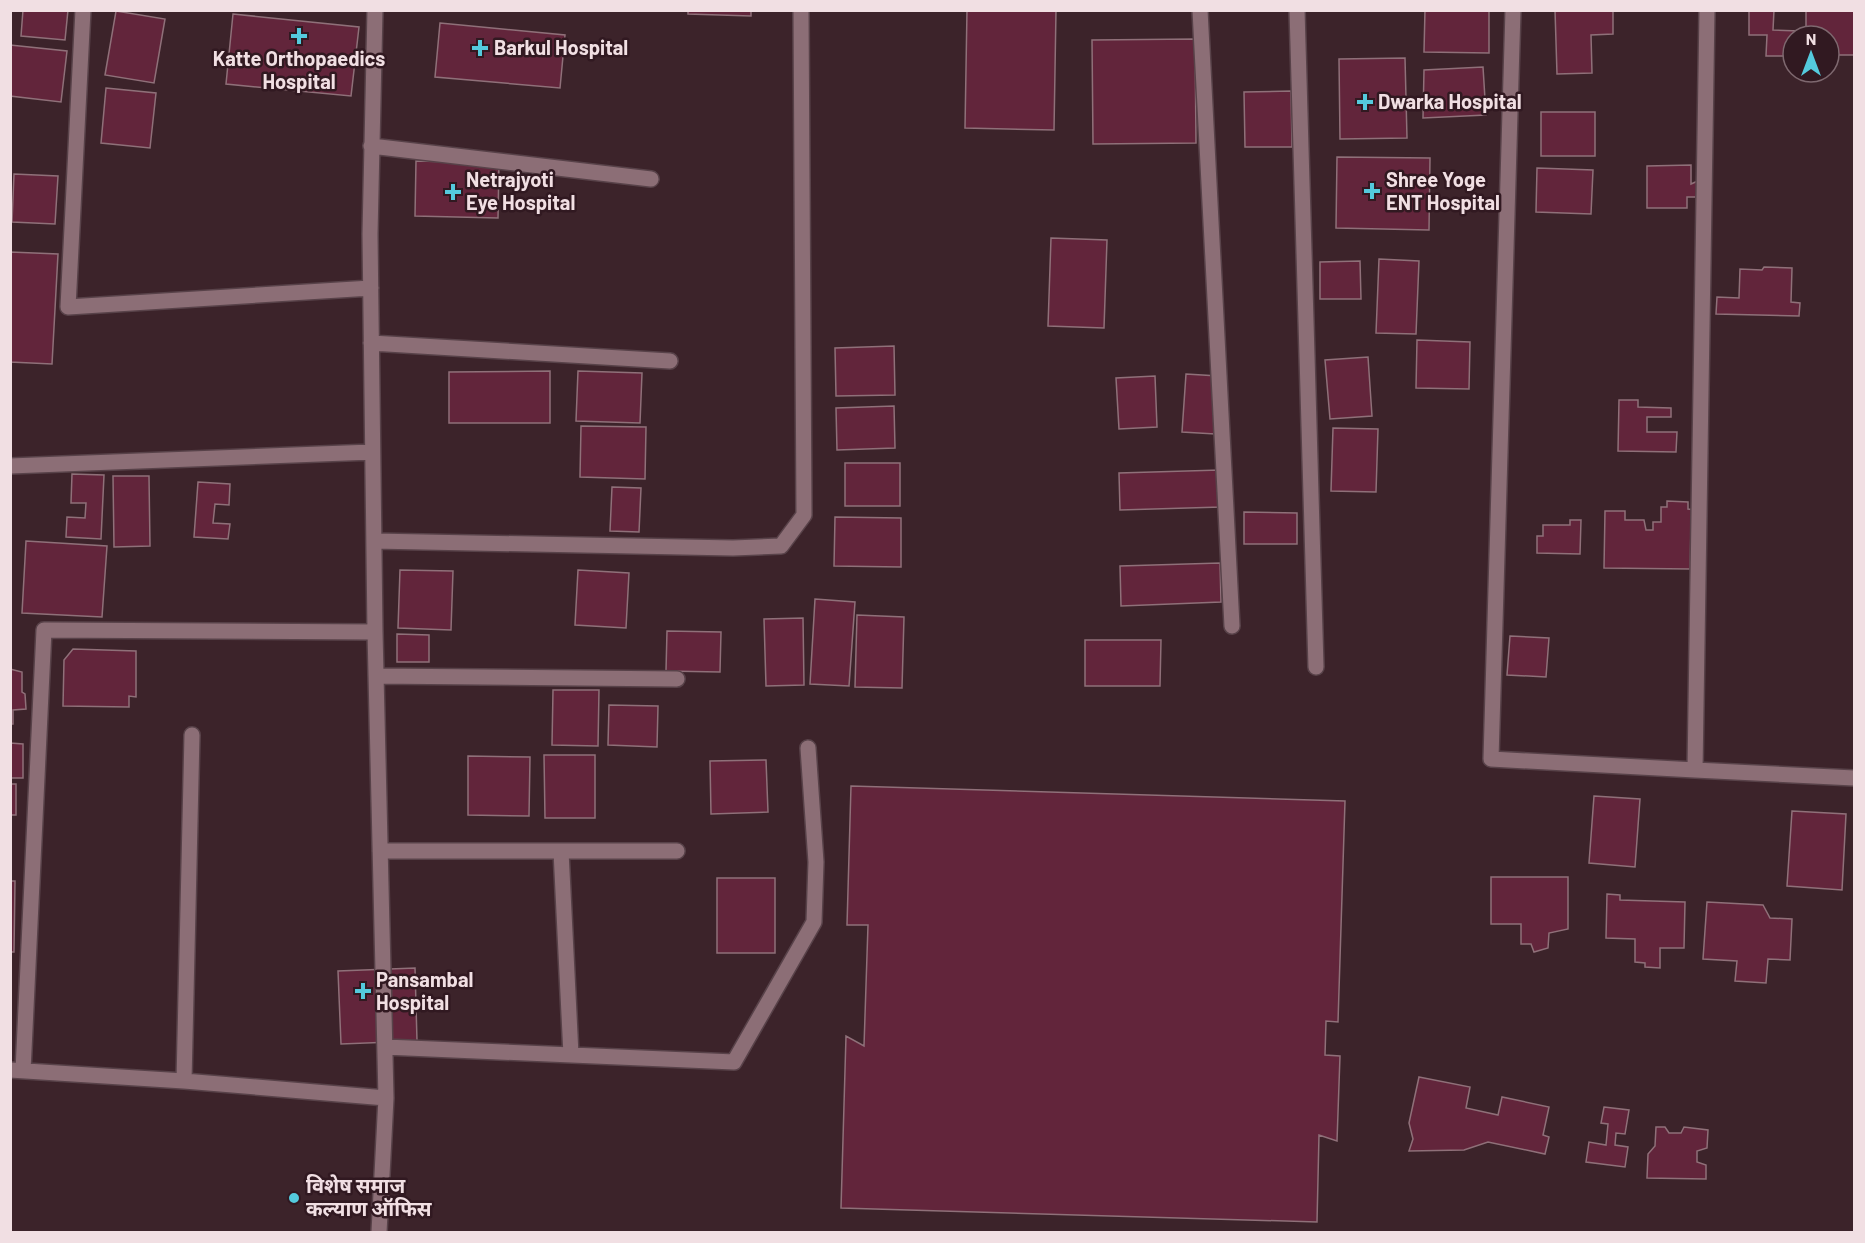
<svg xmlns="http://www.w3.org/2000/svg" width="1865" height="1243" viewBox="0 0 1865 1243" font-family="Barlow,'Noto Sans Devanagari',sans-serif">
	<rect width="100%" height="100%" fill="#3c232a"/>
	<!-- building -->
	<path fill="#62253b" stroke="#8f7079" stroke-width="1.5" d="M23,10H68L65,40L21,36Z
		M688,10H751V16L688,14Z
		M967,10H1056L1054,130L965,128Z
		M1425,10H1489V53L1424,52Z
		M1555,10H1613V34L1591,35L1592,73L1557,74Z
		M1749,10H1774L1773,30L1799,31V36H1793V56H1766L1767,35H1749Z
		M1806,10H1854V55H1829V36H1806Z
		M116,11L165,19L154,83L105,75Z
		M233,14L359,27L351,96L226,84Z
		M440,23L565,35L560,88L435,77Z
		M1195,39L1196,143L1093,144L1092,40Z
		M10,45L67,51L61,102L10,96Z
		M1405,58L1407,138L1340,139L1339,59Z
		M1483,67L1486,115L1423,118L1424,70Z
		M106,88L156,93L150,148L101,143Z
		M1291,91L1292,147H1245L1244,92Z
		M1541,112H1595V156H1541Z
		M1337,157L1430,158L1429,230L1336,228Z
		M416,161L499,163L498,218L415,216Z
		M1691,165V184L1700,180V197H1687V208H1647V166Z
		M1537,168L1593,170L1591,214L1536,212Z
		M14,174L58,176L55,224L12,222Z
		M1051,238L1107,240L1104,328L1048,326Z
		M10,252L58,254L52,364L10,362Z
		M1379,259L1419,261L1416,334L1376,333Z
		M1360,261L1361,299H1320V262Z
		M1764,267L1792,268L1791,302L1800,303L1799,316L1716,314L1717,297L1739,298L1740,269L1762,270Z
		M1417,340L1470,342L1469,389L1416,388Z
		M894,346L895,395L836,396L835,348Z
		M1368,357L1372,416L1330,419L1325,360Z
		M550,371V423H449V372Z
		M578,371L642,373L640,423L576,421Z
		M1186,374L1218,376L1215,434L1182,432Z
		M1155,376L1157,427L1119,429L1116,378Z
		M1619,400H1638V407L1671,408V417H1647V432H1677L1676,452L1618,451Z
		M894,406L895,448L837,450L836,408Z
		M581,426L646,427L645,479L580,477Z
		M1333,428L1378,429L1376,492L1331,491Z
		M845,463H900V506H845Z
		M1220,470L1221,507L1120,510L1119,473Z
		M72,474L104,475L101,539L66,537L67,517L85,518L86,503H71Z
		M113,476H149L150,546L114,547Z
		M198,482L230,484L229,505L215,504L213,523L230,524L228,539L194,537Z
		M612,487L641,488L639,532L610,531Z
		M1667,501L1688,502V509L1697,510L1691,528L1690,569L1604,568L1605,511H1625V520H1644L1646,530H1653V522H1661V507H1667Z
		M1244,512L1297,513V544H1244Z
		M835,517L901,518V567L834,566Z
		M1570,520H1581L1580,554L1537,553V536H1543V525H1570Z
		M26,541L107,546L102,617L22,613Z
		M1220,563L1221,602L1121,606L1120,566Z
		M400,570L453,571L451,630L398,628Z
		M578,570L629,573L626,628L575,625Z
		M815,599L855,602L849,686L810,684Z
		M857,615L904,617L902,688L855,687Z
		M803,618L804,685L766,686L764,619Z
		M667,631L721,632L720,672L666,671Z
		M397,634L429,635V662H397Z
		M1510,636L1549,638L1546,677L1507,675Z
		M1085,640H1161L1160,686H1085Z
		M73,649L136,651V697L129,696V707L63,706L64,660Z
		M10,669L22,672V692L25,694L26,709L13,710V724H10Z
		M553,690H599L598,746L552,745Z
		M609,705L658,706L657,747L608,745Z
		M10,743L23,744V778H10Z
		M544,755H595V818H545Z
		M468,756L530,757L529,816L468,815Z
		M766,760L768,812L711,814L710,761Z
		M10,784H16V815H10Z
		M851,786L1345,801L1338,1022L1326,1021L1325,1055L1340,1056L1337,1141L1319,1135L1317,1222L841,1208L846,1036L864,1046L868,925H847Z
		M1594,796L1640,799L1635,867L1589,863Z
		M1792,811L1846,814L1842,890L1787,886Z
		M1491,877H1568V929L1549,933L1548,948L1534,952L1531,944H1521V924H1491Z
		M717,878H775V953H717Z
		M10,881H15L14,952H10Z
		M1607,894L1620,895V900L1685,902L1684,948H1660V968L1645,967V963L1635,962V939L1606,938Z
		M1707,902L1763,905L1770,918L1792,919L1790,960L1768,959L1766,983L1735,981L1737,961L1703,959Z
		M415,968L417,1041L341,1044L338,971Z
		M1419,1077L1470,1087L1466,1108L1498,1115L1502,1097L1549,1107L1543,1135L1549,1137L1545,1154L1488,1142L1464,1150L1409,1151L1413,1139L1409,1123Z
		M1604,1107L1629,1110L1625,1134L1616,1133L1615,1145L1628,1147L1625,1167L1586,1162L1589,1142L1606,1145L1608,1124L1601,1123Z
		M1656,1127H1665L1669,1133H1681L1684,1127L1708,1130L1707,1148L1697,1151V1162L1706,1165V1179L1647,1178L1648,1154L1655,1146Z"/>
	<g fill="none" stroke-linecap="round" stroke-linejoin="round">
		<defs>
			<path id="street" d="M83,10L68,307L371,288
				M375,10L370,234L375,632L386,1098L379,1232
				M1200,10L1232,626
				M1297,10L1316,667
				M1513,10L1491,759L1695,770
				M1707,10L1695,770L1854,778
				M371,146L651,179
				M371,343L670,361
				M10,466L372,452
				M374,541L733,548L781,546L804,515L801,10
				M376,676L677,679
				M380,851H677
				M561,851L571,1055
				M385,1047L734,1062L814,922L816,862L808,748
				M10,1070L184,1081L386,1098
				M23,1071L44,630L375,632
				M184,1081L192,735"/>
		</defs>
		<!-- street casing -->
		<use href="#street" stroke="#584249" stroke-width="18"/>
		<!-- street -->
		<use href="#street" stroke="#8c6e76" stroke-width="15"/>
	</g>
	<!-- markers -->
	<g fill="#54cadd" stroke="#311921" stroke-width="2">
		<path d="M296 27h6v6h6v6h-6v6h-6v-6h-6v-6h6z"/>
		<path d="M477 39h6v6h6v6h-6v6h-6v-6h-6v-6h6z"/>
		<path d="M1362 93h6v6h6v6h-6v6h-6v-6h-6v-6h6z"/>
		<path d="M1369 182h6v6h6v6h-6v6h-6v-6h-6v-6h6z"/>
		<path d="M450 183h6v6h6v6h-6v6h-6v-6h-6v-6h6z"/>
		<path d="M360 982h6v6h6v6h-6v6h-6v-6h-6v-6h6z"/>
		<circle cx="294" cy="1198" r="6"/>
	</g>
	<g text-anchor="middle" stroke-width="5" stroke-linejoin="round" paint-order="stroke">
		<!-- poi labels -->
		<g font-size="20" font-weight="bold" fill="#f1dfe3" stroke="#311921" text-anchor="start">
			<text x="494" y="55">Barkul Hospital</text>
			<text x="299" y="66" text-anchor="middle">Katte Orthopaedics<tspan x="299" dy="23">Hospital</tspan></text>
			<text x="1378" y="109">Dwarka Hospital</text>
			<text x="466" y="187">Netrajyoti<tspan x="466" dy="23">Eye Hospital</tspan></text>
			<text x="1386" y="187">Shree Yoge<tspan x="1386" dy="23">ENT Hospital</tspan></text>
			<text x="376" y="987">Pansambal<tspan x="376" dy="23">Hospital</tspan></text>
			<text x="306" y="1193">विशेष समाज<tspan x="306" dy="23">कल्याण ऑफिस</tspan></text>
		</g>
	</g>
	<!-- border -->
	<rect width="1865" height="1243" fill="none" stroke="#f1dfe3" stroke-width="24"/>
	<!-- north arrow -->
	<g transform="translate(1811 54)"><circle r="28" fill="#311921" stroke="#7e686f" stroke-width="1.5"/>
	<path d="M0-4.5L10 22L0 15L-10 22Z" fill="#54cadd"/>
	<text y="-9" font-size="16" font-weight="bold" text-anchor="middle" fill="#f1dfe3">N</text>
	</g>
</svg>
